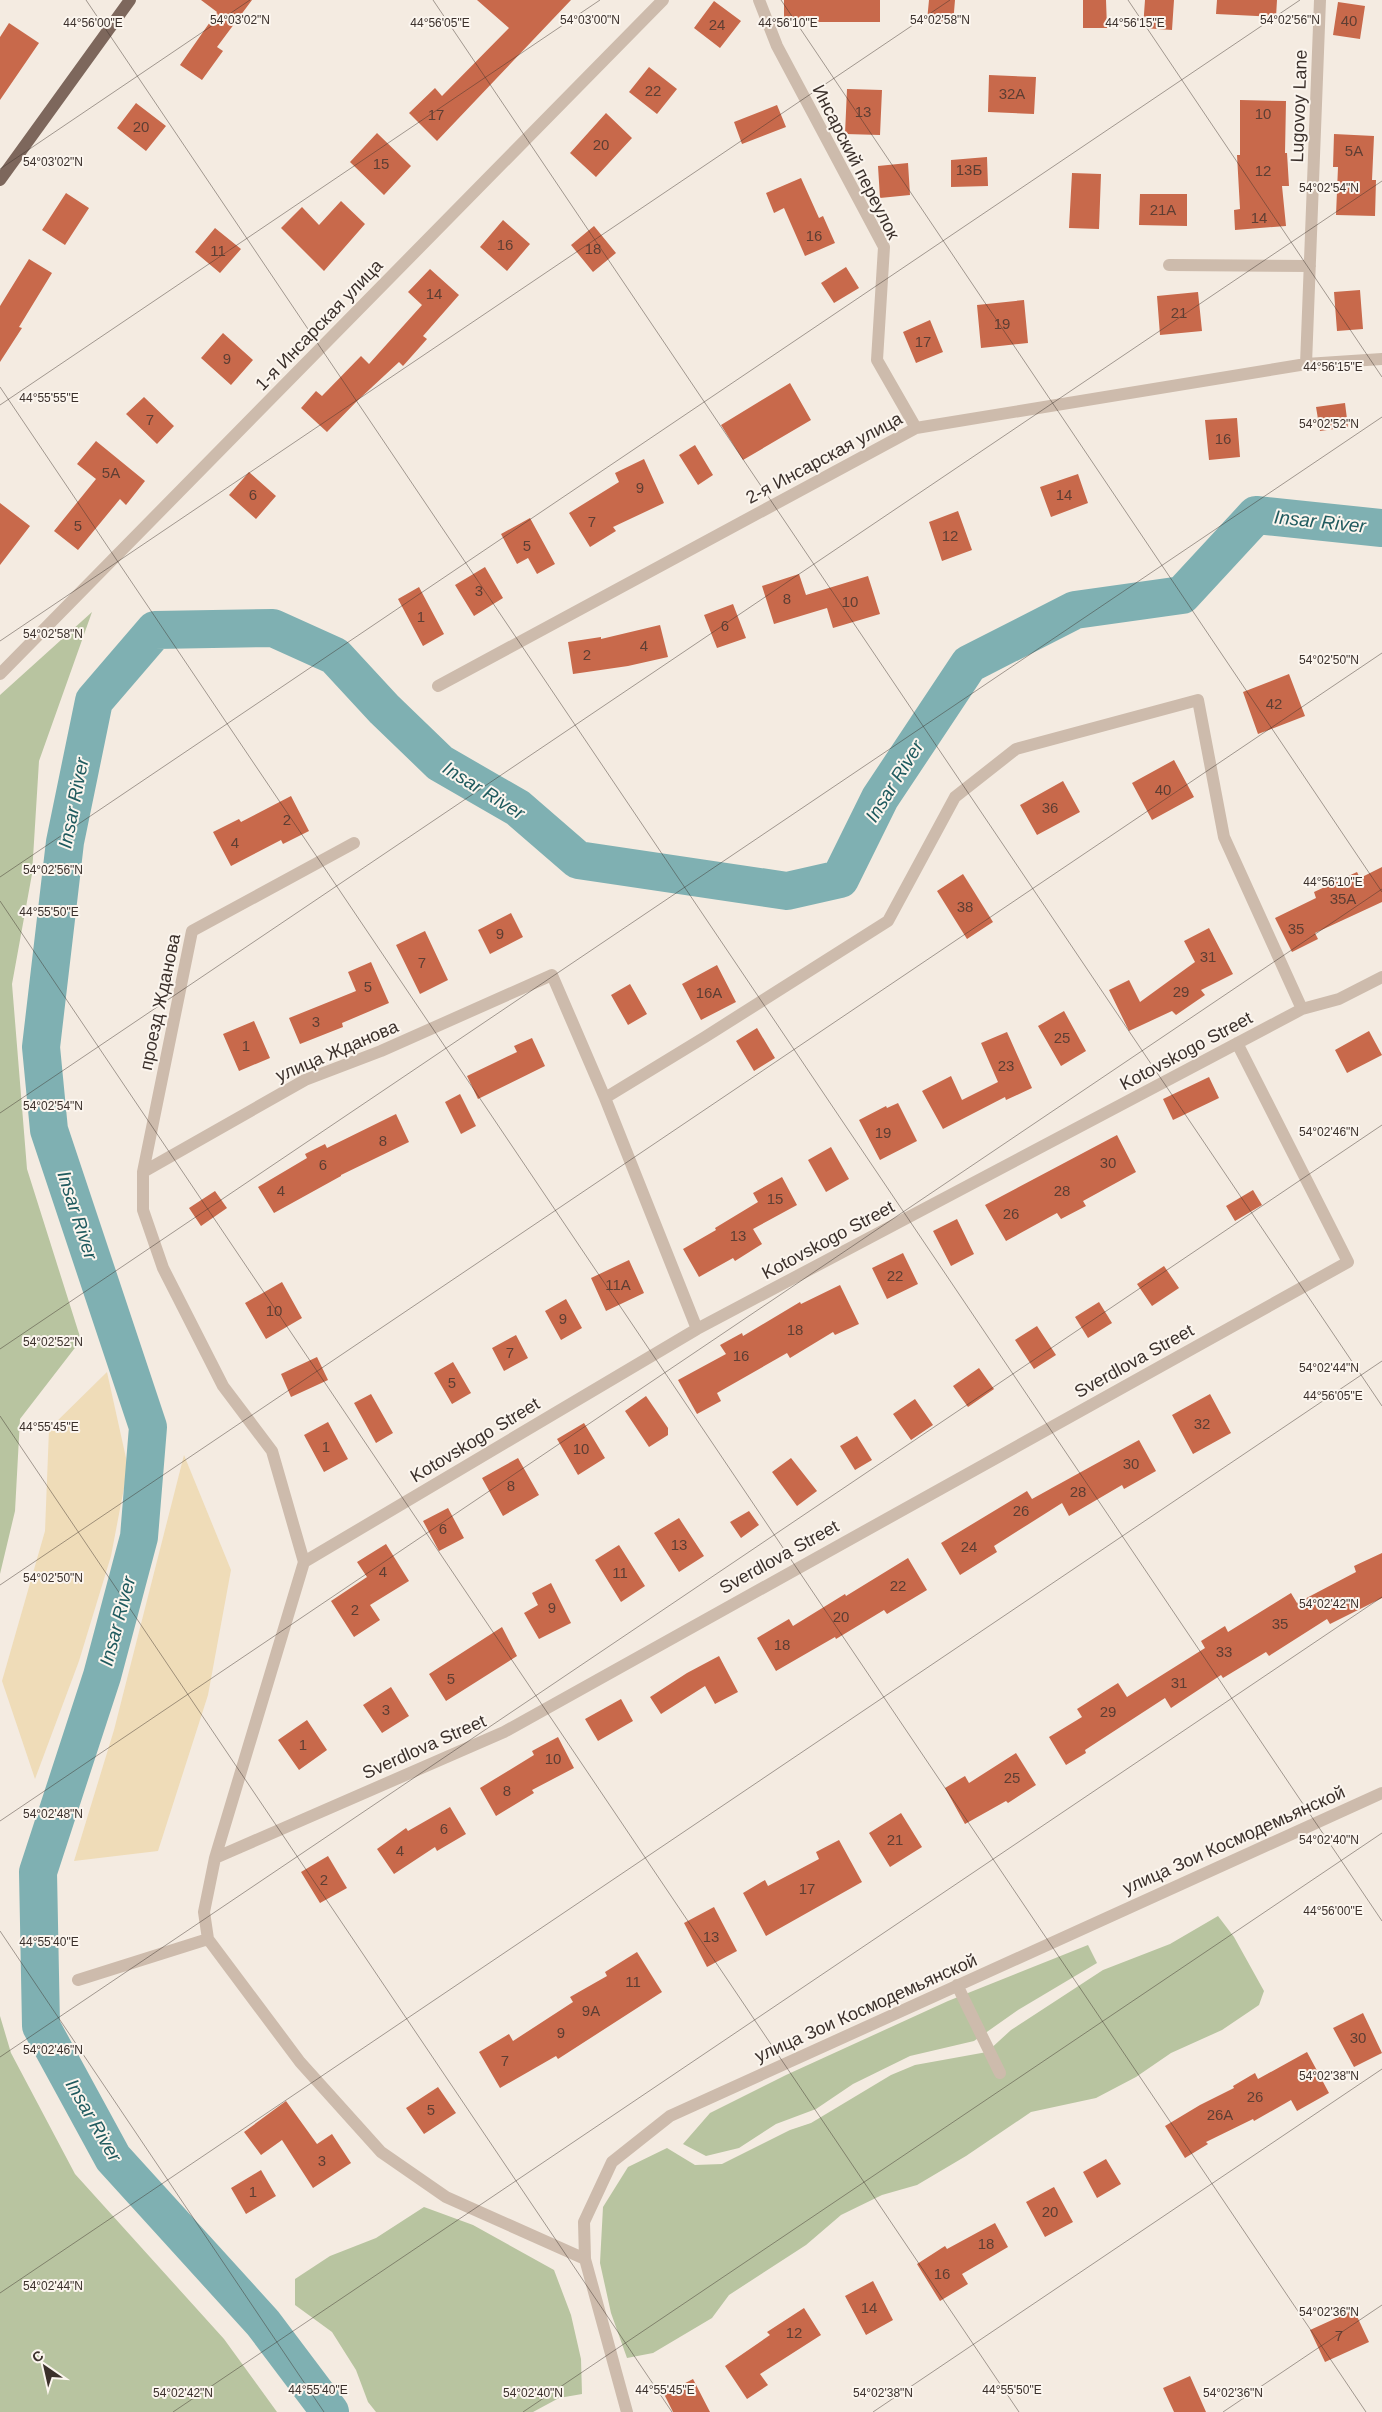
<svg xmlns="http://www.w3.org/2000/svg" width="1382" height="2412" viewBox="0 0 1382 2412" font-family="Helvetica,sans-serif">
	<rect width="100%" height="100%" fill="#f4ebe1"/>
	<!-- green -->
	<path fill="#b8c4a0" d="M92,612L39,761L32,874L12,984L27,1169L81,1340L20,1419L15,1511L0,1574V695Z
		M1218,1916L1234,1937L1264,1991L1259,2005L1222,2030L1171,2053L1136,2077L1096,2098L1031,2112L966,2156L917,2185L882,2195L841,2215L806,2245L729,2295L712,2318L653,2353L627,2358L611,2313L600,2263L603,2207L628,2167L667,2148L695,2165L722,2164L790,2130L811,2123L891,2075L915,2065L987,2052L1011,2030L1103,1970L1170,1944Z
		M1088,1945L1097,1963L1018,2010L974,2041L910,2056L853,2084L816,2109L776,2124L739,2148L706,2156L683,2144L710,2113L786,2075L948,2001Z
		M0,2016L11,2053L75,2174L224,2339L277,2412H0Z
		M424,2207L473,2225L554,2270L571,2315L581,2359L582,2394L559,2398L533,2412H376L368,2402L356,2370L332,2332L295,2305V2279L330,2256L376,2238Z"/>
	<!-- sand -->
	<path fill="#efdcb8" d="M107,1372L128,1467L111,1556L79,1661L35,1779L2,1681L45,1531L49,1429Z
		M184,1455L231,1570L208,1695L158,1851L74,1861L114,1730Z"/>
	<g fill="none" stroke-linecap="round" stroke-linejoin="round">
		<!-- river -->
		<path stroke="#7fb0b2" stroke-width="38" d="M330,2412L263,2323L113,2158L41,2026L38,1872L102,1676L139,1537L148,1427L49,1130L41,1047L65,842L94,701L155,630L273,628L335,656L384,709L440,763L518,808L578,860L787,891L840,879L880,798L969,664L1075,610L1182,595L1256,515L1382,528"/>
	</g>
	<!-- building -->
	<path fill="#c8694b" d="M201,0H252L217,47L223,51L202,80L180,65L217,12Z
		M477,0H571L437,141L409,113L435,88L442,96L509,28Z
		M784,0H880V22H784Z
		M929,0H955L953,24L927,21Z
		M1083,0H1106L1107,28H1083Z
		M1145,0H1174L1172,30L1143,28Z
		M1217,0H1277L1276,17L1216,14Z
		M714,1L741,21L720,48L694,28Z
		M1338,2L1365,6L1360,39L1333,35Z
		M9,23L39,43L0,100V37Z
		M649,67L677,89L657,114L629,92Z
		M989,75L1036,77L1034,114L988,112Z
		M847,89L882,90L880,135L845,134Z
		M1240,100L1286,101L1285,153H1287L1289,186H1282L1286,226L1235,230L1234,210L1240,209L1237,155H1240Z
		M136,103L166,126L146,151L117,128Z
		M777,105L786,127L742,144L734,122Z
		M606,113L632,138L596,177L570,153Z
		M377,133L411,166L384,195L350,162Z
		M1334,134L1374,136L1372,180H1376L1375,216L1336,215L1338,167H1333Z
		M987,157L988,186L951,187V160Z
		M908,163L910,195L880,198L878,166Z
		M1072,173L1101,174L1099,229L1069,228Z
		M801,178L819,218L823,216L835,243L805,256L784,208L774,213L766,193Z
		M66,193L89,208L65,245L42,230Z
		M1140,194H1187V226L1139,225Z
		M341,201L365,224L324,271L281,228L302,207L319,225Z
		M503,220L530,244L507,271L480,247Z
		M594,226L616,253L593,272L571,245Z
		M215,228L241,249L220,273L195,252Z
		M29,259L52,273L19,327L22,328L0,362V306Z
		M846,267L859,288L834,303L821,283Z
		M430,269L459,295L423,336L427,339L403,366L399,362L357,401L327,432L301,408L316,391L322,396L361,356L369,364L422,305L408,292Z
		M1360,290L1363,329L1337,331L1334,292Z
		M1198,292L1202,331L1160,335L1157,296Z
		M1024,300L1028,343L981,348L977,305Z
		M930,320L943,352L916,363L903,332Z
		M223,333L253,360L231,385L201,358Z
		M790,383L811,420L743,460L721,425Z
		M144,397L174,426L157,444L126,414Z
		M1345,403L1348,427L1320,431L1316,407Z
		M1237,418L1240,457L1209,460L1205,420Z
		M96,441L145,481L126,505L120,499L78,550L54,531L96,479L77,464Z
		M695,445L713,475L698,485L679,455Z
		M644,459L664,503L613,527L616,531L590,547L569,513L619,482L615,473Z
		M249,472L276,496L256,519L229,495Z
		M1078,474L1088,503L1051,517L1040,487Z
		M0,503L30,526L0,565Z
		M958,511L972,550L942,561L929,522Z
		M530,518L555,564L537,574L528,558L517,564L501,534Z
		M485,567L503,598L474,616L455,585Z
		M799,574L806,595L868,576L880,614L833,628L827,608L774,624L762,586Z
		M419,587L444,634L423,646L398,599Z
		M733,604L746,638L717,648L704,615Z
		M660,625L668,657L628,666L573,674L568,642L601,637V639Z
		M1289,674L1305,716L1258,734L1243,692Z
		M1174,760L1194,797L1152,820L1132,783Z
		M1063,781L1080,812L1037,835L1020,805Z
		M291,796L309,831L283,844L281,840L231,866L213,832L239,819L241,822Z
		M1382,867V902L1315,933L1318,939L1292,952L1275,918L1316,898L1314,892L1357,872L1360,878Z
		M963,874L993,922L967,939L937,891Z
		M511,913L523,937L490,954L478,930Z
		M1209,928L1233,974L1201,990L1205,995L1176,1015L1172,1011L1129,1031L1109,990L1129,980L1140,1002L1195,962L1184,941Z
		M425,931L448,980L420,994L396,945Z
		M371,962L389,1003L342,1023L343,1027L300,1044L289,1018L356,991L348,972Z
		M717,965L736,1002L701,1020L682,984Z
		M630,984L647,1014L628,1025L611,995Z
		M1064,1011L1086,1051L1061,1066L1038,1026Z
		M254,1021L270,1058L239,1071L223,1034Z
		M757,1028L775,1058L754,1071L736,1041Z
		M1369,1031L1382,1055L1347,1073L1335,1050Z
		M1007,1032L1032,1088L1006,1100L1005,1097L943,1129L922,1091L951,1076L962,1100L998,1082L981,1043Z
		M532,1038L545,1066L478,1099L467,1076L517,1052L514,1046Z
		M1209,1077L1219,1098L1173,1120L1163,1099Z
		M460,1094L476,1126L461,1134L445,1102Z
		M898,1103L917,1141L880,1160L859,1120L886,1106L887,1108Z
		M396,1114L409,1142L341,1175V1176L274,1213L258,1187L307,1158L305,1154L325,1144L327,1148Z
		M1117,1135L1136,1172L1083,1201L1086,1206L1061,1219L1057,1213L1006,1241L985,1205Z
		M831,1147L849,1179L826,1192L808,1160Z
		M782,1177L797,1205L753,1229L762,1244L735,1261L733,1258L699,1277L683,1249L716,1230L715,1228L758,1202L753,1193Z
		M1253,1190L1262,1205L1235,1221L1226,1206Z
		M215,1191L227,1208L201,1226L189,1208Z
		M957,1219L974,1254L951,1266L933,1231Z
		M903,1253L918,1284L887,1299L872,1268Z
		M629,1260L644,1293L606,1311L591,1278Z
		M1164,1266L1179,1288L1152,1306L1137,1284Z
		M282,1282L302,1318L266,1339L245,1303Z
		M840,1285L859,1324L835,1335L833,1332L790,1358L787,1353L717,1393L721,1401L697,1414L678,1380L726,1354L720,1345L742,1333L743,1336L800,1302L801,1304Z
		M566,1299L582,1328L561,1340L545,1311Z
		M1099,1302L1112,1323L1088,1338L1075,1317Z
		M1037,1326L1056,1355L1034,1369L1015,1340Z
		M516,1335L528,1358L504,1371L492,1348Z
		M317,1357L328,1380L291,1397L281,1374Z
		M453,1362L471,1393L452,1404L434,1373Z
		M979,1368L994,1389L968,1407L953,1386Z
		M371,1394L393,1433L376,1443L354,1403Z
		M1210,1394L1231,1433L1193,1454L1172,1415Z
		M646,1396L668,1428V1435L649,1447L625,1411Z
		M915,1399L933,1425L911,1440L893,1414Z
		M328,1422L348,1459L324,1472L304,1435Z
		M584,1423L605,1458L578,1475L557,1439Z
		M857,1436L872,1460L855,1470L840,1446Z
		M1139,1440L1156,1471L1124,1489L1122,1485L1069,1516L1062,1503L994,1546L997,1552L960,1575L941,1543L1027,1491L1032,1499Z
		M518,1458L539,1495L503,1516L482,1478Z
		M791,1458L817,1491L797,1506L772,1472Z
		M448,1508L464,1538L439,1551L423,1521Z
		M749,1511L759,1525L741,1538L730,1522Z
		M679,1518L704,1556L679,1572L654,1533Z
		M386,1544L409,1581L370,1605L380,1620L354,1637L331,1601L367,1577L357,1562Z
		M619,1545L645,1586L621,1602L595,1560Z
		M1382,1553V1598L1330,1624L1327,1619L1269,1656L1266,1652L1223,1678L1221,1675L1171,1708L1165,1698L1085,1750L1086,1753L1066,1765L1049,1737L1082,1717L1077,1709L1118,1683L1127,1697L1205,1648L1201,1641L1225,1626L1228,1632L1291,1593L1297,1603L1356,1572L1354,1566Z
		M908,1558L927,1590L887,1614L884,1610L836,1639L835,1637L776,1671L757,1638L789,1619L793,1626L845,1594L846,1596Z
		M551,1583L571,1623L539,1639L524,1613L538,1605L532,1593Z
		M502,1627L517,1656L446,1701L429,1674Z
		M719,1656L738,1692L715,1704L705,1686L661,1714L650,1697L687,1673Z
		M391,1687L409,1716L382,1733L363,1705Z
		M621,1699L633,1721L598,1741L585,1719Z
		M307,1720L327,1750L299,1770L278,1740Z
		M558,1737L574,1768L532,1790L534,1793L496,1816L480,1788L534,1755L532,1751Z
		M1016,1753L1036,1785L1008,1803L1006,1801L965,1824L945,1788L965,1776L969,1783Z
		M450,1807L466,1834L437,1851L435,1847L394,1874L377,1849L406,1828L408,1831Z
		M901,1813L922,1847L890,1867L869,1833Z
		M839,1840L862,1882L766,1936L743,1893L765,1880L768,1886L819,1859L816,1852Z
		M328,1856L347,1888L320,1903L301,1872Z
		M714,1907L737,1951L707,1967L684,1923Z
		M637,1952L662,1992L558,2059L556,2056L500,2088L479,2052L509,2034L513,2041L573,2002L570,1997L607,1976L605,1972Z
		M1363,2013L1382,2053L1354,2067L1333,2028Z
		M1307,2052L1329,2093L1297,2111L1291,2100L1254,2121L1253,2119L1206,2142L1208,2144L1185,2158L1165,2126L1200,2105L1234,2088L1233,2086L1255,2073L1258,2079Z
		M438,2087L456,2113L424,2134L406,2108Z
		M286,2101L317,2144L332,2134L351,2163L313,2188L282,2140L261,2155L244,2132Z
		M1106,2159L1121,2184L1097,2198L1083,2172Z
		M261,2170L276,2196L246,2214L231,2188Z
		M1054,2187L1073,2222L1045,2237L1026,2202Z
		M995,2223L1008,2247L962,2274L968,2284L940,2301L917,2264L945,2246L947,2249Z
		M873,2281L893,2320L866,2335L845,2296Z
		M804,2308L821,2335L760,2374L768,2385L747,2399L725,2366L770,2335L767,2332Z
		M1354,2310L1369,2342L1325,2362L1310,2330Z
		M1190,2376L1206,2412H1174L1163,2388Z
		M693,2379L710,2412H673L664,2394Z"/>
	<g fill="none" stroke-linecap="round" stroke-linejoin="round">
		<!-- minor -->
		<path stroke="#cdbbac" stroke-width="12" d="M759,0L777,46L884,247L877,360L916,428
			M1169,265L1310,266
			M1306,364L1320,0
			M0,674L663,0
			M438,686L916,428L1306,364L1382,359
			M354,843L192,931L143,1172V1210L163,1268L223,1386L272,1451L304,1562L215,1858L204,1912L208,1939L300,2062L381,2152L446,2197L585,2259
			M605,1098L705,1037L888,921L955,797L1016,749L1198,700L1224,837L1302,1009
			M143,1172L305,1080L381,1051L552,975L605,1098L697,1329
			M304,1562L697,1329L1302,1009L1339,999L1382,977
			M215,1858L504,1732L1348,1262L1237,1043
			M78,1980L208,1939
			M957,1985L1000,2073
			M627,2412L585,2259L584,2222L612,2162L670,2116L1382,1793"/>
		<!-- major -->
		<path stroke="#7d675c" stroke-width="12" d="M0,180L130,0"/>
	</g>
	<!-- ticks -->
	<path fill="none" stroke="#3b302b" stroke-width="1" stroke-opacity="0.45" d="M86,0L1382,1921M433,0L1382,1406M781,0L1382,892M1128,0L1382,377M0,169L250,0M0,387L1366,2412M0,405L600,0M0,641L950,0M0,877L1300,0M0,901L1019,2412M0,1113L1382,181M0,1349L1382,417M0,1416L672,2412M0,1585L1382,653M0,1821L1382,889M0,1931L324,2412M0,2057L1382,1125M0,2293L1382,1361M173,2412L1382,1597M523,2412L1382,1833M873,2412L1382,2069M1223,2412L1382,2305"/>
	<g text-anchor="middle" stroke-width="4" stroke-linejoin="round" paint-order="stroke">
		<!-- number labels -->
		<g font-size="15" fill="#5e3e33">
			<text x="1349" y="26">40</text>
			<text x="717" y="30">24</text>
			<text x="653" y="96">22</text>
			<text x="1012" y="99">32А</text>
			<text x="863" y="117">13</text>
			<text x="1263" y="119">10</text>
			<text x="436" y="120">17</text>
			<text x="141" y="132">20</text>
			<text x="601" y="150">20</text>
			<text x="1354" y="156">5А</text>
			<text x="381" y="169">15</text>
			<text x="969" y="175">13Б</text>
			<text x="1263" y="176">12</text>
			<text x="1163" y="215">21А</text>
			<text x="1259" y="223">14</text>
			<text x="814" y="241">16</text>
			<text x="505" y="250">16</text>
			<text x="593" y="254">18</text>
			<text x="218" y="256">11</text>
			<text x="434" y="299">14</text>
			<text x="1179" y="318">21</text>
			<text x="1002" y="329">19</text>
			<text x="923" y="347">17</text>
			<text x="227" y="364">9</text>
			<text x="150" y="425">7</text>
			<text x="1223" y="444">16</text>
			<text x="111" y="478">5А</text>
			<text x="640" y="493">9</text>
			<text x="253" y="500">6</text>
			<text x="1064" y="500">14</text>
			<text x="592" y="527">7</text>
			<text x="78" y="531">5</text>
			<text x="950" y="541">12</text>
			<text x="527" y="551">5</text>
			<text x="479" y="596">3</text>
			<text x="787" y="604">8</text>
			<text x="850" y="607">10</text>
			<text x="421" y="622">1</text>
			<text x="725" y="631">6</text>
			<text x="644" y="651">4</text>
			<text x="587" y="660">2</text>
			<text x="1274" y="709">42</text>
			<text x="1163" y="795">40</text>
			<text x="1050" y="813">36</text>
			<text x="287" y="825">2</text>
			<text x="235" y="848">4</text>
			<text x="1343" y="904">35А</text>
			<text x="965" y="912">38</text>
			<text x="1296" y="934">35</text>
			<text x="500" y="939">9</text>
			<text x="1208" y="962">31</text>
			<text x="422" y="968">7</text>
			<text x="368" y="992">5</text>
			<text x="1181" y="997">29</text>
			<text x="709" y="998">16А</text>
			<text x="316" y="1027">3</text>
			<text x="1062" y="1043">25</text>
			<text x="246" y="1051">1</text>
			<text x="1006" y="1071">23</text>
			<text x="883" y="1138">19</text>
			<text x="383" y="1146">8</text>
			<text x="1108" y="1168">30</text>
			<text x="323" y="1170">6</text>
			<text x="281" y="1196">4</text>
			<text x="1062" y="1196">28</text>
			<text x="775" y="1204">15</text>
			<text x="1011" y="1219">26</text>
			<text x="738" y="1241">13</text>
			<text x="895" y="1281">22</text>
			<text x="618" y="1290">11А</text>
			<text x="274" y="1316">10</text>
			<text x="563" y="1324">9</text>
			<text x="795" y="1335">18</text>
			<text x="510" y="1358">7</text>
			<text x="741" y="1361">16</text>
			<text x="452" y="1388">5</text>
			<text x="1202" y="1429">32</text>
			<text x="326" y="1452">1</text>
			<text x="581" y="1454">10</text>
			<text x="1131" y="1469">30</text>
			<text x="511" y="1491">8</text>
			<text x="1078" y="1497">28</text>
			<text x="1021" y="1516">26</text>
			<text x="443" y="1534">6</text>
			<text x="679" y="1550">13</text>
			<text x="969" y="1552">24</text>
			<text x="383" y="1577">4</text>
			<text x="620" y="1578">11</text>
			<text x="898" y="1591">22</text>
			<text x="552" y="1613">9</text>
			<text x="355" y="1615">2</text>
			<text x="841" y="1622">20</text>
			<text x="1280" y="1629">35</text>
			<text x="782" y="1650">18</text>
			<text x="1224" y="1657">33</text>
			<text x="451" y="1684">5</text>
			<text x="1179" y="1688">31</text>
			<text x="386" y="1715">3</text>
			<text x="1108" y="1717">29</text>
			<text x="303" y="1750">1</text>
			<text x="553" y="1764">10</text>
			<text x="1012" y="1783">25</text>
			<text x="507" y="1796">8</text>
			<text x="444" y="1834">6</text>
			<text x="895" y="1845">21</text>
			<text x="400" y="1856">4</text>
			<text x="324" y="1885">2</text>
			<text x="807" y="1894">17</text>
			<text x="711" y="1942">13</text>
			<text x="633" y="1987">11</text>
			<text x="591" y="2016">9А</text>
			<text x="561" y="2038">9</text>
			<text x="1358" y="2043">30</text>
			<text x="505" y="2066">7</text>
			<text x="1255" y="2102">26</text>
			<text x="431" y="2115">5</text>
			<text x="1220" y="2120">26А</text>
			<text x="322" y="2166">3</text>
			<text x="253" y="2197">1</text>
			<text x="1050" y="2217">20</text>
			<text x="986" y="2249">18</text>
			<text x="942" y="2279">16</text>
			<text x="869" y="2313">14</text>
			<text x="794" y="2338">12</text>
			<text x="1339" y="2341">7</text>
		</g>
		<!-- street labels -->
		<g font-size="18" fill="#3b302b" stroke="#fbf5ee">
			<text transform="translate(1299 106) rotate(-88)" y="6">Lugovoy Lane</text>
			<text transform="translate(856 162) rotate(63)" y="6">Инсарский переулок</text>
			<text transform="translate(319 325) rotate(-46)" y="6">1-я Инсарская улица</text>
			<text transform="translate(824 458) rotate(-28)" y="6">2-я Инсарская улица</text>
			<text transform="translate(160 1002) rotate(-78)" y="6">проезд Жданова</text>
			<text transform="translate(337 1051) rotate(-23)" y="6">улица Жданова</text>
			<text transform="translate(1186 1051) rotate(-28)" y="6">Kotovskogo Street</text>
			<text transform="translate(828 1240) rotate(-28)" y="6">Kotovskogo Street</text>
			<text transform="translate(1134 1361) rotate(-29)" y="6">Sverdlova Street</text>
			<text transform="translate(475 1440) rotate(-31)" y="6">Kotovskogo Street</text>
			<text transform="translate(779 1557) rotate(-29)" y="6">Sverdlova Street</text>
			<text transform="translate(424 1747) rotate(-24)" y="6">Sverdlova Street</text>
			<text transform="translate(1234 1840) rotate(-24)" y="6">улица Зои Космодемьянской</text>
			<text transform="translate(866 2008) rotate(-24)" y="6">улица Зои Космодемьянской</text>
		</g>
		<!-- water labels -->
		<g font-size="19" font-style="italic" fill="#1f5a5e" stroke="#fbf5ee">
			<text transform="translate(1320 521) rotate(6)" y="7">Insar River</text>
			<text transform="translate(894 781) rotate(-58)" y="7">Insar River</text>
			<text transform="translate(484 790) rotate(32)" y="7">Insar River</text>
			<text transform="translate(73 803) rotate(-79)" y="7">Insar River</text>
			<text transform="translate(78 1215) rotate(72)" y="7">Insar River</text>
			<text transform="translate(117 1621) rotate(-75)" y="7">Insar River</text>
			<text transform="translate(94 2120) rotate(60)" y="7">Insar River</text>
		</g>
	</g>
	<g font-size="12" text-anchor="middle" fill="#3b302b" stroke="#fbf5ee" stroke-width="4" stroke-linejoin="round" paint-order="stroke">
		<text x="240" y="24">54°03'02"N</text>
		<text x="590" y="24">54°03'00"N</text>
		<text x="940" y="24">54°02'58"N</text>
		<text x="1290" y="24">54°02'56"N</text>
		<text x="93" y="27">44°56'00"E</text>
		<text x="440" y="27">44°56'05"E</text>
		<text x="788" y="27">44°56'10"E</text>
		<text x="1135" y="27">44°56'15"E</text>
		<text x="53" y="166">54°03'02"N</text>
		<text x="1329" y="192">54°02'54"N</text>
		<text x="1333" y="371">44°56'15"E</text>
		<text x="49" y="402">44°55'55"E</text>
		<text x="1329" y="428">54°02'52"N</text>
		<text x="53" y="638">54°02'58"N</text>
		<text x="1329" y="664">54°02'50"N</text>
		<text x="53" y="874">54°02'56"N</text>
		<text x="1333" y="886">44°56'10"E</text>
		<text x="49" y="916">44°55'50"E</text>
		<text x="53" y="1110">54°02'54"N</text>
		<text x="1329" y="1136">54°02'46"N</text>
		<text x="53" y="1346">54°02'52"N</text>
		<text x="1329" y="1372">54°02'44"N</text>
		<text x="1333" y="1400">44°56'05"E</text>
		<text x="49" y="1431">44°55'45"E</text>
		<text x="53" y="1582">54°02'50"N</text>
		<text x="1329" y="1608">54°02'42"N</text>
		<text x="53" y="1818">54°02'48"N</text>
		<text x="1329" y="1844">54°02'40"N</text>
		<text x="1333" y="1915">44°56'00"E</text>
		<text x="49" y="1946">44°55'40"E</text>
		<text x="53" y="2054">54°02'46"N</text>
		<text x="1329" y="2080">54°02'38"N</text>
		<text x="53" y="2290">54°02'44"N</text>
		<text x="1329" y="2316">54°02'36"N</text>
		<text x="318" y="2394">44°55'40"E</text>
		<text x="665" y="2394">44°55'45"E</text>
		<text x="1012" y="2394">44°55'50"E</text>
		<text x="183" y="2397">54°02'42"N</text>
		<text x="533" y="2397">54°02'40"N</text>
		<text x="883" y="2397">54°02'38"N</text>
		<text x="1233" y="2397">54°02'36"N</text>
	</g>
	<!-- north arrow -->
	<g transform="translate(45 2367) rotate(326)" stroke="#fbf5ee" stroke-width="4" paint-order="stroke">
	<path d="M0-4L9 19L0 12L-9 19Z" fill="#3b302b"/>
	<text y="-8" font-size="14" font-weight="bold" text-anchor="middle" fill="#3b302b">С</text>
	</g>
</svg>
